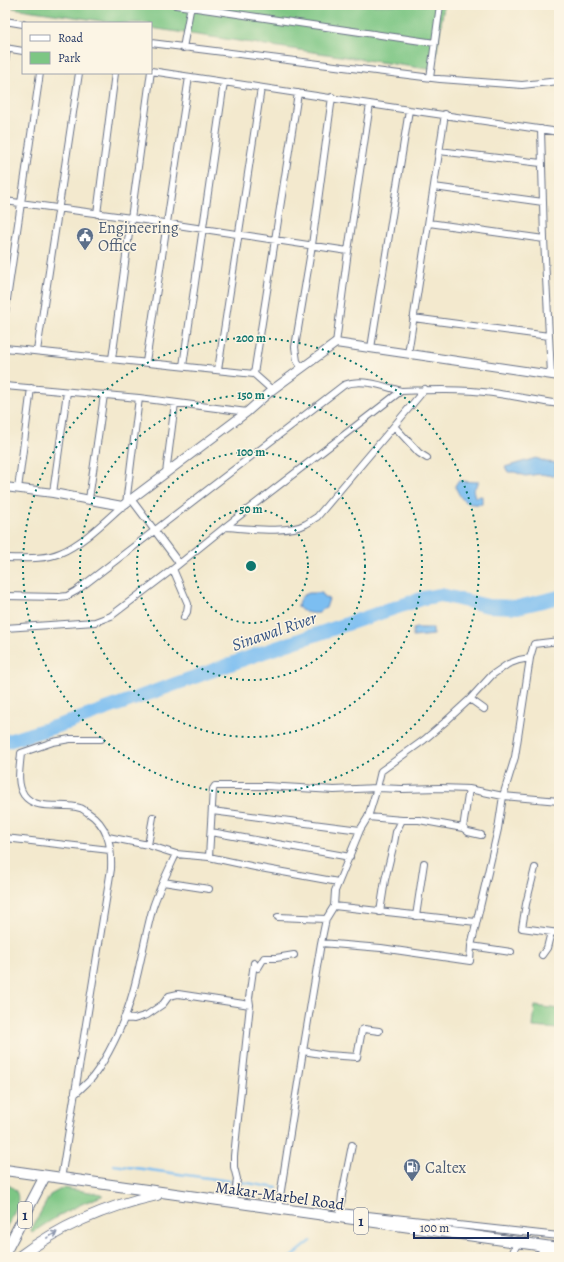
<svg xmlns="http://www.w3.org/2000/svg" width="564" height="1262" viewBox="0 0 564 1262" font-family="Alegreya,serif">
	<rect width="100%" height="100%" fill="#fcf5e5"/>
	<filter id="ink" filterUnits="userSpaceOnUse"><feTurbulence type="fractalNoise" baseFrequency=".025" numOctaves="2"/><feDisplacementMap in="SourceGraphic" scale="8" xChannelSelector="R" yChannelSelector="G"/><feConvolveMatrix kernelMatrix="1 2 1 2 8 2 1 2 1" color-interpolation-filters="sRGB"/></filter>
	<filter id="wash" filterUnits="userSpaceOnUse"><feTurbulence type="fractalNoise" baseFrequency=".012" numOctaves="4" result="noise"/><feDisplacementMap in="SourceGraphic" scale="16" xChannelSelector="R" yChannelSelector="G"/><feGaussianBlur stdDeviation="0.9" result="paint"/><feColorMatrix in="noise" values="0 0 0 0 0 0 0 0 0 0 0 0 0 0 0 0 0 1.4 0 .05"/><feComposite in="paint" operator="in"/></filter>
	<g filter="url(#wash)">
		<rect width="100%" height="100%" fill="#f3e9ce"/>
		<!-- green -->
		<path fill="#7dc684" stroke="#4c7a71" d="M12,5H444L434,70L151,28V23H115L13,8Z
			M535,1006L559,1009V1029L533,1027Z
			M5,1184C30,1191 12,1217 5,1230Z
			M63,1188L102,1194V1196C76,1205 55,1217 32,1233L31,1230L50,1195Z"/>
		<!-- water -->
		<path fill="#7cbef1" stroke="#4c76a8" d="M536,458L546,462L556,463L554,476L540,474L525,476L515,472H508L505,467Z
			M458,481L479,482L473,490L475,497L482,496V504C465,505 462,502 455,486Z
			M309,593H322L324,597L327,598V599H329L326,608L320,611L319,613C311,614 304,613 298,607C299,598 301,596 309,593Z
			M416,628H433V635L413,637V629Z"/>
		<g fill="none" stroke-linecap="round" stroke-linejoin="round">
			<!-- stream -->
			<path stroke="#7cbef1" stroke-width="2.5" d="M114,1165L230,1181
				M241,1182L277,1188
				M291,1257L311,1241"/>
			<!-- river -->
			<path stroke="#7cbef1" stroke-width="14" d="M5,742L70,722L264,652L424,598L441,595L488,606L518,607L559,597"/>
		</g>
	</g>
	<g filter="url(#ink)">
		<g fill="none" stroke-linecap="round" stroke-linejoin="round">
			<defs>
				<path id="minor" d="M176,5L435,43
					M5,21L23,24
					M151,43L440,79L522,85L559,81
					M5,48L23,51
					M183,48L191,5
					M5,61L7,49
					M151,71L409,110
					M430,78L440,5
					M541,129L544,239L551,374
					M439,151L541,163
					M434,187L543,202
					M5,201L131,218L348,251
					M97,214L115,73
					M429,223L544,239
					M5,313L40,73
					M413,318L549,336
					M336,343L348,251L370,104
					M5,348L254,374
					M371,348L409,110L559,132
					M37,351L79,73
					M408,354L445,114
					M112,359L151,71
					M146,362L189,77
					M183,366L224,82
					M302,368L297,361L295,347L312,245L332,97
					M218,370L261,88
					M5,386L139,398L247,412
					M425,389L394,426L419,453L427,458
					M272,390L254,374L298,93
					M166,473L175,403
					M18,489L31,388
					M53,493L67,392
					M89,499L104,395
					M131,499L179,563
					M126,504L139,398
					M225,527C245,528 289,534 306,524C310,522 313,519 317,517L394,426
					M5,558C23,558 44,560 60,553C82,544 104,522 122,506
					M173,569L188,604L187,612L184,617
					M5,596L59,597L67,596L76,591L344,385C362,378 383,386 401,391
					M5,628L95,622L111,616L173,569L225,527L401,391C431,390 462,389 493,393C515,396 537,401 559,404
					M470,699L484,709
					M212,811L360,830
					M368,817L402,820
					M463,828L468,832L481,835
					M211,832L350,857
					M108,837L148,845L176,854L209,857L255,867L338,882
					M5,838L110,850
					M148,845L153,817
					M209,857L213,789L215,786H266L334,790L377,788L381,771L424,740L445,722L470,699L492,675L508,664L519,660L530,658
					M535,868L526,904L522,928L559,933
					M163,882L209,889
					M334,906L476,922
					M380,912L385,880L394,843L396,832L402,820H419L463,828L469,789
					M416,916L424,863
					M278,917L326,919
					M321,943L381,948L470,961L471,946L498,829L503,796L515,757L530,658L534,644L559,641
					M471,946L511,952
					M542,955L547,948L551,932
					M254,963L258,968L264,958H276L294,955
					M250,1005L249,998L254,963
					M124,1018L134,1019L147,1015L163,1004L169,996L178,994L250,1005L234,1156V1167L237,1179L234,1203
					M303,1051L327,1055L357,1057L362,1030L364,1029L379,1031
					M74,1095C80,1090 86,1084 92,1078C107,1059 123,1025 130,1002C140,971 144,938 153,907C159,889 168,871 176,854
					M61,1179L111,869C112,846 108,825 87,812C85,811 82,808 80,808C65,802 36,812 24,795C16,783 20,767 21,753L53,742L70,739H101
					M278,1209L303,1051L321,943L326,919L334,906L335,891L360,830L368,817L377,788L402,789L440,788L469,789L503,796L559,801
					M340,1212L559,1236
					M340,1214L342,1195L352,1145
					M510,1257L518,1243
					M537,1257L544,1249L549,1247"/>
				<path id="tertiary" d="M5,487L53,493L122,506L247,412L272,390L336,343L559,376"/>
				<path id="primary" d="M5,1170L559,1248
					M5,1253L45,1176
					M19,1257C60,1226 107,1206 157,1195"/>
			</defs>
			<!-- minor casing -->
			<use href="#minor" stroke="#677085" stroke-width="8"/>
			<!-- tertiary casing -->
			<use href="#tertiary" stroke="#677085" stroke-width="10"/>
			<!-- primary casing -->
			<use href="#primary" stroke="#677085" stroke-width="12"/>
			<!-- minor -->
			<use href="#minor" stroke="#fff" stroke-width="6"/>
			<!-- tertiary -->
			<use href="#tertiary" stroke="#fff" stroke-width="8"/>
			<!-- primary -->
			<use href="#primary" stroke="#fff" stroke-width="10"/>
		</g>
		<!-- one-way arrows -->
		<defs><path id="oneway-shaft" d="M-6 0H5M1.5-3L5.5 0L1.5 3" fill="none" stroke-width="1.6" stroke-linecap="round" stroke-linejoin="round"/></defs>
		<use stroke="#8d97ae" href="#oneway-shaft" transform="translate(52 1235) rotate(-30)"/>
	</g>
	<!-- distance rings -->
	<g fill="none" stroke="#0f766e" stroke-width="2" stroke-dasharray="2 4">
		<circle cx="251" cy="566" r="57"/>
		<circle cx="251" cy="566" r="114"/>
		<circle cx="251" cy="566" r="171"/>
		<circle cx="251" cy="566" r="228"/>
	</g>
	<!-- icons -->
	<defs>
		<symbol id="civic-pin" viewBox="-11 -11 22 30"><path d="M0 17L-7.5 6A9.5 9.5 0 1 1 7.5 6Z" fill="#5c6f8a" stroke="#fcf5e5"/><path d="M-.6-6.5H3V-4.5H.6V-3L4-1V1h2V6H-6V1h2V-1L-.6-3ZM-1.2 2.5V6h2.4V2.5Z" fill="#fff"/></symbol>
		<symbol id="fuel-pin" viewBox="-11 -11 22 30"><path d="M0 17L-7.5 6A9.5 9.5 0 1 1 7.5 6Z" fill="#5c6f8a" stroke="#fcf5e5"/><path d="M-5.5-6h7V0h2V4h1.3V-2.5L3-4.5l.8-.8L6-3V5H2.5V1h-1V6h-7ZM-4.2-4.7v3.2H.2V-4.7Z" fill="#fff"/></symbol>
	</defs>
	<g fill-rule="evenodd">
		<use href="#civic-pin" x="75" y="226" width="20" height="27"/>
		<use href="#fuel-pin" x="402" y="1157" width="20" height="27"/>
	</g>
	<g text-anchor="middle" stroke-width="3" stroke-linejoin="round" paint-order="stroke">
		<!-- shield labels -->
		<g fill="#fcf5e5" stroke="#5e6a86" stroke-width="1">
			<rect x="18" y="1202" width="14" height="26" rx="3"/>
			<rect x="354" y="1208" width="14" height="26" rx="3"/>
		</g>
		<g font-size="15" font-weight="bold" fill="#1b2f5e">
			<text x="25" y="1220">1</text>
			<text x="361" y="1226">1</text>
		</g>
		<!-- service labels -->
		<g font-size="16" fill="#4e5e75" stroke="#fcf5e5" text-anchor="start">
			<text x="98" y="233">Engineering<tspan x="98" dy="18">Office</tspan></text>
			<text x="425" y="1173">Caltex</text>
		</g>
		<!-- street labels -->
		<g font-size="16" fill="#1b2f5e" stroke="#fcf5e5">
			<text transform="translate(280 1195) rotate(8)" y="6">Makar-Marbel Road</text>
		</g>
		<!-- water labels -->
		<g font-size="17" font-style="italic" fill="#335383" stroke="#fcf5e5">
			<text transform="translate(274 631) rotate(-19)" y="6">Sinawal River</text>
		</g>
	</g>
	<circle cx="251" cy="566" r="6" fill="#0f766e" stroke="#fcf5e5" stroke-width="2"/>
	<g font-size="12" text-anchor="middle" font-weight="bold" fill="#0f766e" stroke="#fcf5e5" stroke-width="3" stroke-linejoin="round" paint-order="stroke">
		<text x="251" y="342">200 m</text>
		<text x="251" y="399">150 m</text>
		<text x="251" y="456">100 m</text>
		<text x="251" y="513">50 m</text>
	</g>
	<!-- margin -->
	<rect width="564" height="1262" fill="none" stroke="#fcf5e5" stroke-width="20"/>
	<!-- legend -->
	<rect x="22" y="22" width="130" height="52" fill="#fcf5e5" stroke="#a2a6af"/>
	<rect x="30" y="35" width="20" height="6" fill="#ffffff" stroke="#a2a6af"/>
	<text x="58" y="42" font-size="12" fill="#1b2f5e">Road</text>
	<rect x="30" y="52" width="20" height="12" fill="#7dc684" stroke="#a2a6af"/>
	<text x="58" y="62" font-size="12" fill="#1b2f5e">Park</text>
	<!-- scale -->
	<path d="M414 1232v6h114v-6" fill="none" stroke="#1b2f5e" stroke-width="2"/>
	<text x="420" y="1232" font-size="12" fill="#1b2f5e" stroke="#fcf5e5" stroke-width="3" paint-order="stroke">100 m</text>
</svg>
